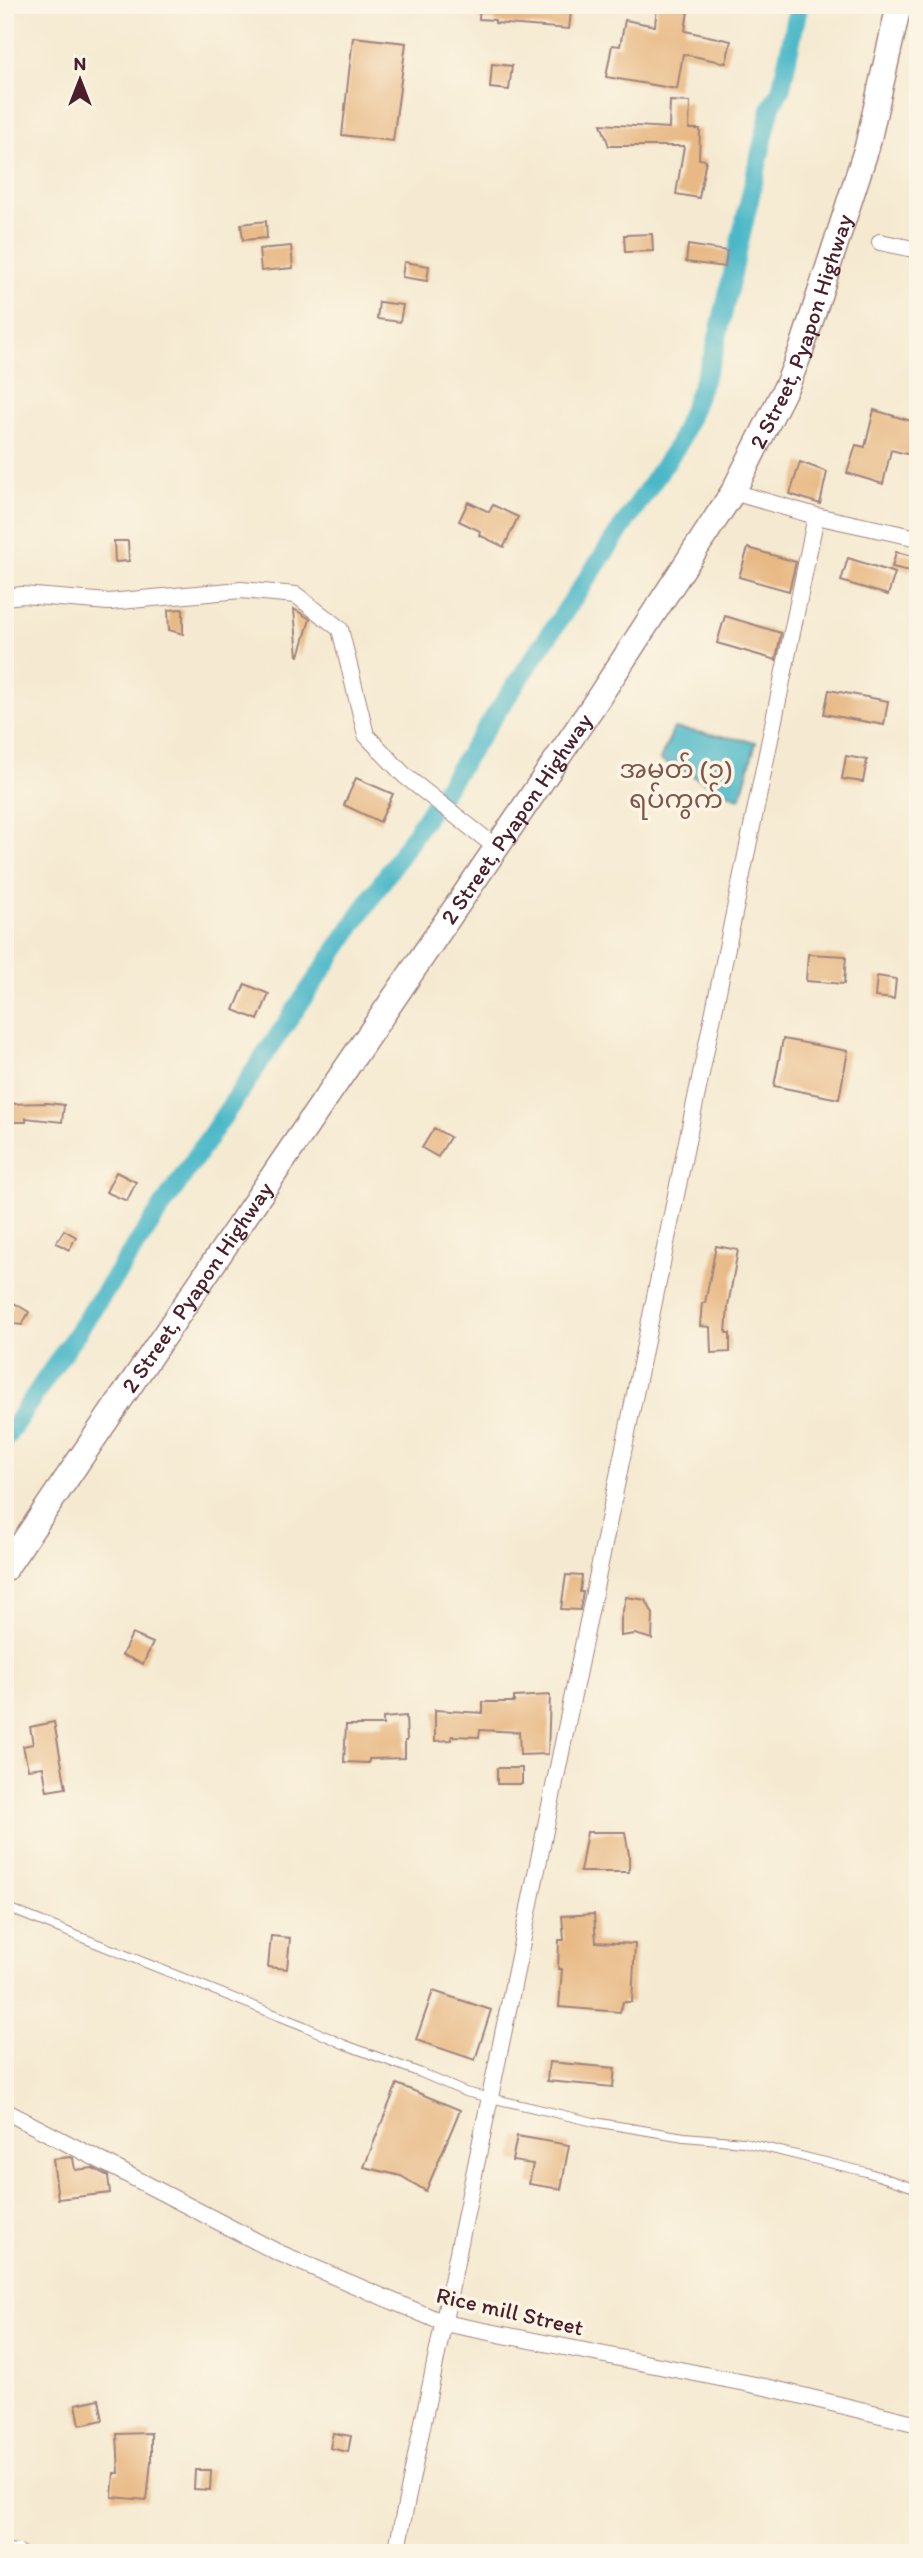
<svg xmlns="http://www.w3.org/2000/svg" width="923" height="2558" viewBox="0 0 923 2558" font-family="Itim,'Noto Sans Myanmar',sans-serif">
	<rect width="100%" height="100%" fill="#fcf5e5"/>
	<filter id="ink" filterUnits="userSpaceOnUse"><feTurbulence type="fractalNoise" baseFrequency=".0143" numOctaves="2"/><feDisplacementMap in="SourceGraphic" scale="14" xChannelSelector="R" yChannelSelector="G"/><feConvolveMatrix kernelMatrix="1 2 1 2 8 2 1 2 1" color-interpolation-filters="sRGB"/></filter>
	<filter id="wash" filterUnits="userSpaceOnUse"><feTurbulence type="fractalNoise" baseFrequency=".00686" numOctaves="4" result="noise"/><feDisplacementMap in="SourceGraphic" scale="28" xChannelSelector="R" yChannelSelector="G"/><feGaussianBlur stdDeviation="1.57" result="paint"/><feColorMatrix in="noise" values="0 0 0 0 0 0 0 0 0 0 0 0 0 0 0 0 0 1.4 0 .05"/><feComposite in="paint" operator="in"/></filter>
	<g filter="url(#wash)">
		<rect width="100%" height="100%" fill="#f5ead1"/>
		<!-- water -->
		<path fill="#4cb8c8" stroke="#4b6c7a" stroke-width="2" d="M674,728L756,742L740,799L660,760Z"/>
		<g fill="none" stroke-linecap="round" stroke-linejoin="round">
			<!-- canal -->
			<path stroke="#4cb8c8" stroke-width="19" d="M5,1439L679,443L714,353L771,107L781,89L799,5"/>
		</g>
		<g id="blocks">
			<!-- building -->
			<path fill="#e8b985" d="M480,5L520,6L571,12L569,29L495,23V20L479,19Z
				M657,5H689L685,31L731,41L726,63L683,54L677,89L606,77L612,45L620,46L625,20L655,26Z
				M353,37L406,43L393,141L342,135Z
				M492,64L512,66L509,90L490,88Z
				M670,101L690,102L689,129H700L699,159L706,160L699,198L676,194L684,146H609L601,124L669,128Z
				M266,221L267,238L243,240L241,224Z
				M652,234L653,251L625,252L624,235Z
				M688,245L727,251L725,267L686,262Z
				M291,246L293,268L261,271L259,249Z
				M404,262L429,266L427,281L402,277Z
				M379,302L403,305L400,322L377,319Z
				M874,410L918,423V457L891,450L883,484L847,473L856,445L865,447Z
				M800,462L827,472L820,504L790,494Z
				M468,502L489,512L493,505L518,517L504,547L479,535L480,531L459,521Z
				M114,541H128L129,561L115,562Z
				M748,548L796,562L789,591L739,577Z
				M896,552L913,556L910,571L892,567Z
				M848,558L895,573L888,595L841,581Z
				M183,609V634L169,630L168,610Z
				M294,609L310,619L299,656H298Z
				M725,616L781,633L776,660L717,643Z
				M829,690L888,701L884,725L824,714Z
				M846,756L867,760L863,782L842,779Z
				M356,778L393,794L380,822L344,805Z
				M808,954L846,956L844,984L806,981Z
				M877,976L896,979L894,999L875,997Z
				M245,984L269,994L258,1020L234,1010Z
				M783,1039L848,1051L839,1099L774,1086Z
				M47,1103L64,1105L62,1122L26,1118V1122H5V1104Z
				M434,1128L450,1137L438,1157L422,1148Z
				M116,1172L136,1182L127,1201L106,1192Z
				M64,1230L76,1237L69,1250L56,1243Z
				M716,1246L738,1250L728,1306L726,1333H730V1352L711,1353L710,1327L700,1326L702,1303H705Z
				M14,1303L29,1312L22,1325L5,1323Z
				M566,1575L582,1576L580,1592H583L580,1610L561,1609Z
				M626,1597L646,1600L653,1614L652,1639L635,1634L621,1636V1619Z
				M132,1634L153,1643L143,1664L122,1655Z
				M550,1695L548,1754L520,1755L519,1732L480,1730L479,1737L452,1736V1740L435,1741V1710L483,1713V1702H514V1697Z
				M406,1716L407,1741H405V1758L369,1759V1763L344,1762L346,1725H383V1718Z
				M54,1722L66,1788L47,1791L43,1767L28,1769L23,1746L33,1744L30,1727Z
				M497,1768H522V1784H497Z
				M587,1832H625L629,1855V1872H580Z
				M594,1914L596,1942L635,1944L632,2002H623L620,2012L559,2007L562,1969H558L559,1940H564L562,1916Z
				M271,1936L290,1938L287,1969L268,1967Z
				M433,1991L491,2010L475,2060L416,2040Z
				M549,2062L615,2068L613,2087L547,2081Z
				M397,2084L460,2110L426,2191L401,2176L364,2167Z
				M517,2136L569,2145L561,2189L529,2184L533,2164L512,2161Z
				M70,2157L73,2158L75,2170L93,2168L108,2176L110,2193L58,2199L53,2159Z
				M99,2399L103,2420L80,2425L76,2404Z
				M151,2433V2462L147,2500L112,2497L114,2473H119L117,2434Z
				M333,2433L351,2436L348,2452L330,2448Z
				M195,2470H211L210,2490L194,2489Z"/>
		</g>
	</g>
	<g filter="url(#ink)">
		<use href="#blocks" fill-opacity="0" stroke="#a0847e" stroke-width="2"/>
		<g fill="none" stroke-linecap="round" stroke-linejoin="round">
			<defs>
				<path id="lane" d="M5,1907L304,2026L343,2044L421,2073L465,2092L594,2122L684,2137L743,2142L866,2172L918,2189"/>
				<path id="street" d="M880,242L918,250
					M733,492L816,516L918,538
					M5,597L22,595L109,602L241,590L296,595L340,629L366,735L405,776L497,848
					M5,2111L277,2252L444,2323L770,2388L918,2424
					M5,2552L19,2553
					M396,2553L816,516"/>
				<g id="primary">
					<path id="s1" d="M5,1569L595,703L733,492L788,383L802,348L867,147L899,5"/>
				</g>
			</defs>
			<!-- lane casing -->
			<use href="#lane" stroke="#a0847e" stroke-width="10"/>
			<!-- street casing -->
			<use href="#street" stroke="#a0847e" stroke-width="18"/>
			<!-- primary casing -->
			<use href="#primary" stroke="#a0847e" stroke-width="27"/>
			<!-- lane -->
			<use href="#lane" stroke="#fff" stroke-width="8"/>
			<!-- street -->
			<use href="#street" stroke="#fff" stroke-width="16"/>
			<!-- primary -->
			<use href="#primary" stroke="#fff" stroke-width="24"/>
		</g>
	</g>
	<g text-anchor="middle" stroke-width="7" stroke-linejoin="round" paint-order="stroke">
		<!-- street labels -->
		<g font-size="23" fill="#4a1f2b" stroke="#fcf5e5">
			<text dy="8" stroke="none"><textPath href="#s1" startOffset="1475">2 Street, Pyapon Highway</textPath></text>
			<text dy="8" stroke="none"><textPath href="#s1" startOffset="908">2 Street, Pyapon Highway</textPath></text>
			<text dy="8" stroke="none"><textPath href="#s1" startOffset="341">2 Street, Pyapon Highway</textPath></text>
			<text transform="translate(510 2311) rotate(13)" y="8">Rice mill Street</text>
		</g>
		<!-- quarter labels -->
		<g font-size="26" fill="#81554a" stroke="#fcf5e5">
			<text x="676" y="778">အမှတ် (၁)<tspan x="676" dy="30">ရပ်ကွက်</tspan></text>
		</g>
	</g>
	<!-- margin -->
	<rect width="923" height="2558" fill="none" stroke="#fcf5e5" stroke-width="28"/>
	<!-- north arrow -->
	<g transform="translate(80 80)" stroke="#fcf5e5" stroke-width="5" paint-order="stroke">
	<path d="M0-5L12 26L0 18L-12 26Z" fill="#4a1f2b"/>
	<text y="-10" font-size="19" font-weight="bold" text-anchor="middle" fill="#4a1f2b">N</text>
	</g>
</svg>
